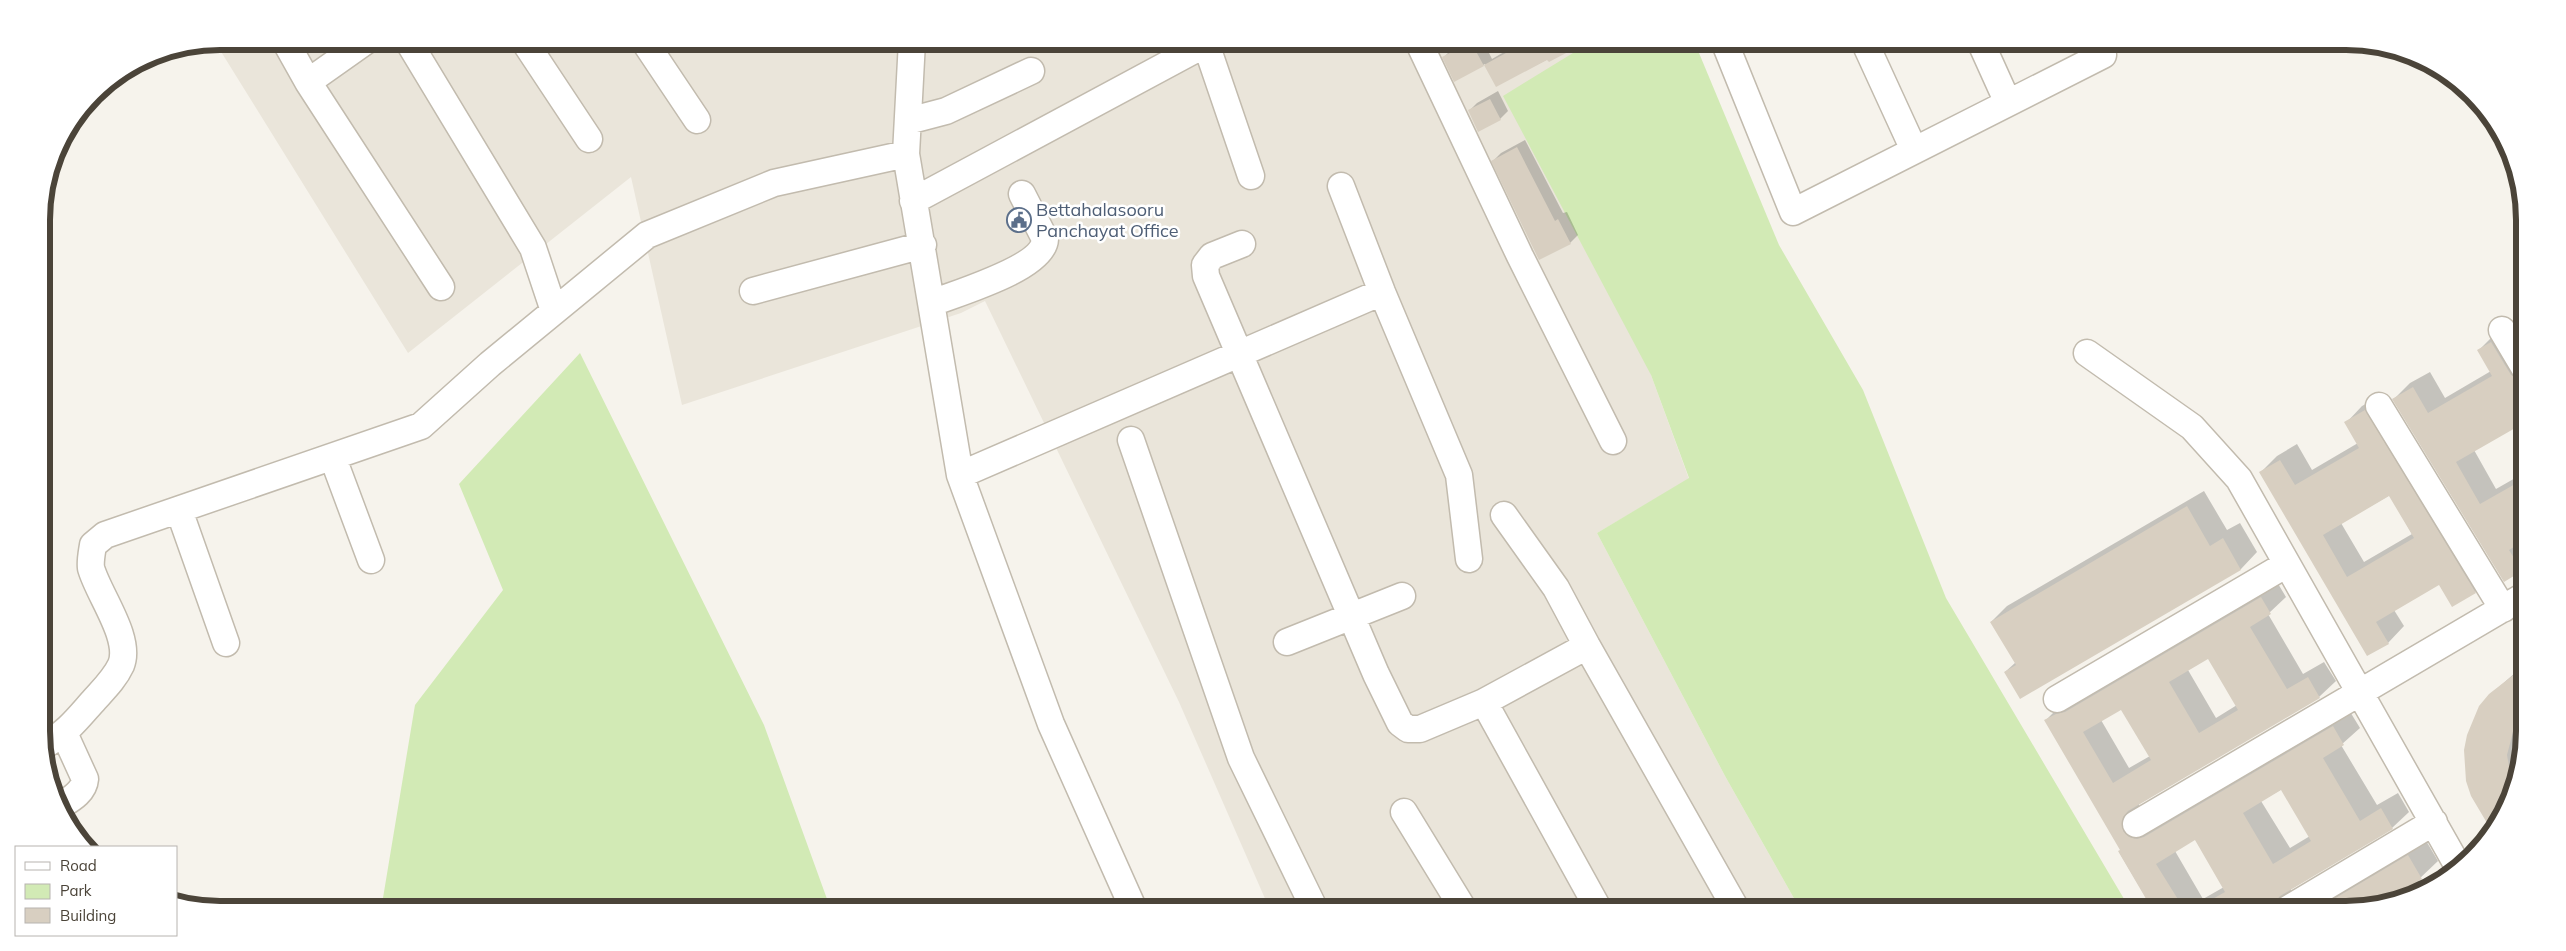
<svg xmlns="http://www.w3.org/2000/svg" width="2566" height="951" viewBox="0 0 2566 951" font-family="Mulish,sans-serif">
	<rect width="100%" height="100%" fill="#f6f3ec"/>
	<!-- residential -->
	<path fill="#eae5da" d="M220,41H1077L1081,49L1095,41H1585L1651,375L1689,479L1597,533L1725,776L1800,909L1270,910L1179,702L985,301L961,313L682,405L631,177L408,353L215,42Z"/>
	<!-- green -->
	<path fill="#d2eab5" d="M1585,41H1694L1779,245L1863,390L1946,598L2130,909H1800L1725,776L1597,533L1689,478L1651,375L1503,96L1586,45Z
		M580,353L764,725L831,910H381L415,705L503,590L459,484Z"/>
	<!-- shadow -->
	<path fill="#0003" fill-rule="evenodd" d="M1467,41H1483L1492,59L1523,41H1584L1496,85L1485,64L1483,65L1444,57L1452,49Z
		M1498,91L1508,111L1500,119L1469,111L1477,103Z
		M1525,140L1563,213L1567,212L1578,235L1570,243L1493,161L1501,153Z
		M2524,320V335L2519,327Z
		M2495,334L2524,350V424L2523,422L2474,450L2496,489L2524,473V567L2521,570L2394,399L2410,383L2430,372L2445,398L2491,371L2479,350Z
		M2382,395L2491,576L2475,592L2439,583L2394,610L2404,626L2388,643L2261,472L2277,456L2297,444L2312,470L2358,443L2346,423L2362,406ZM2390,495L2412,534L2364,562L2341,523Z
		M2204,491L2227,530L2240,523L2257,552L2241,569L2020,697L2005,672L2016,662L1991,622L2007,606Z
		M2277,582L2286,597L2268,614L2303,674L2324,662L2336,681L2319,697L2139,804V815L2349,710L2360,728L2341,745L2377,805L2398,793L2409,812L2392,828L2291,889V900L2425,839L2438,861L2418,880L2425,890L2414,896L2357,909H2153L2119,852L2121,849L2046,720L2062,704ZM2208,657L2237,705L2216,718L2188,670ZM2121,708L2150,756L2129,768L2101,720ZM2282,789L2310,836L2290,848L2261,801ZM2195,839L2224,887L2203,899L2175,851Z
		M2525,664V731L2515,788L2506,808L2487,821L2490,695Z"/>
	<!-- building -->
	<path fill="#d8cfc1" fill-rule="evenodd" d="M1528,41H1589L1549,62L1547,60L1496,87L1484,65Z
		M1471,42L1484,66L1454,82L1442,57Z
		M1490,99L1501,120L1478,132L1468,110Z
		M1517,147L1555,221L1558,219L1571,244L1539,260L1491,161Z
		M2491,342L2511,375L2524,382V423L2456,462L2480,504L2524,479V541L2509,550L2522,571L2504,582L2392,399L2413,387L2428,413L2492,376L2477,350Z
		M2365,410L2476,593L2452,607L2439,585L2376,622L2389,644L2367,656L2259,472L2280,460L2295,485L2359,448L2344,422ZM2389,496L2414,538L2347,577L2323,535Z
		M2187,506L2210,546L2223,538L2241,570L2020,699L2004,672L2016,665L1990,622Z
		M2261,597L2271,614L2250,627L2287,689L2308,677L2320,698L2128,811L2123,817V831L2129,837L2137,839L2144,837L2333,726L2344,745L2323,758L2360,821L2381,808L2393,829L2280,896L2275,902L2273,909H2195L2225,892L2195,840L2156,864L2184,909H2152L2118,851L2120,850L2044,720L2056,714L2065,712ZM2208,659L2238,710L2199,733L2169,682ZM2121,710L2151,760L2113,783L2083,732ZM2281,790L2311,841L2273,864L2243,813Z
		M2525,666V717L2513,732L2507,755L2511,777L2515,788L2504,810L2487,823L2471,796L2466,781L2464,750L2467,735L2479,706L2489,694Z
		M2408,855L2422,879L2400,892L2404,899L2357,909H2317Z"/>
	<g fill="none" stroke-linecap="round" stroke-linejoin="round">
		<defs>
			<path id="minor" d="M285,41L308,82
				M366,41L308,82L441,287
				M408,41L533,248L554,311
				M524,41L589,139
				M644,41L697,120
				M912,41L906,154L960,475L1051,724L1134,910
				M1418,41L1520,256L1613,441
				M1724,41L1793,212L2103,55L2097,41
				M1864,41L1914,150
				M1980,41L2008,103
				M1206,44L1251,176
				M908,121L946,111L1031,71
				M1341,186L1382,292L1459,475L1469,559
				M913,201L1211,41
				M1242,244L1212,256L1205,265L1206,276L1376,674L1400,723L1408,729H1420L1484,702
				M753,291L923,245
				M932,303C957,293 1044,268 1045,239L1022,194
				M2502,330L2524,367
				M2087,353L2192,427L2239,479L2459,868
				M2379,406L2503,609
				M1131,440L1241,758L1315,910
				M333,458L371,560
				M960,475L1382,292
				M179,510L226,643
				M1504,515L1556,588L1587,646L1736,909
				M1287,642L1402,596
				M1587,646L1484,702L1599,910
				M2057,699L2287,564
				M45,745C69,731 77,719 95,699C105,688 115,678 121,665C132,638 98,594 91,568C90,561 92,552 93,545L105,535L421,426L490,364L647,235L774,183L906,154
				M63,804C73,798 84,791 85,779L64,733
				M1404,812L1464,910
				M2136,824L2524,596
				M2288,909L2434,822"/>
		</defs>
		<!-- minor casing -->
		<use href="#minor" stroke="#c2bbae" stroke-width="29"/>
		<!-- minor -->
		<use href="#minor" stroke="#fff" stroke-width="26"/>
	</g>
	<!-- icons -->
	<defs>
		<symbol id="civic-ring" viewBox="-11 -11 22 22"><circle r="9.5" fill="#fff" stroke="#5c6f8a" stroke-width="1.5"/><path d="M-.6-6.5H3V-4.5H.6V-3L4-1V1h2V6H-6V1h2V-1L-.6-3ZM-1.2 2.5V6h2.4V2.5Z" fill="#5c6f8a"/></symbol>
	</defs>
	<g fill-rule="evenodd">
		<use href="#civic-ring" x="1005" y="206" width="28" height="28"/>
	</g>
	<g text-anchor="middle" stroke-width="5" stroke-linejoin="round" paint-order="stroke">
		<!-- service labels -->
		<g font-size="18" fill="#4e5e75" stroke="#fff" text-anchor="start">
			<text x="1036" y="216">Bettahalasooru<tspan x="1036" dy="21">Panchayat Office</tspan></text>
		</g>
	</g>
	<!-- crop -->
	<path d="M0 0H2566V951H0ZM220 50H2346A170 170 0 0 1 2516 220V731A170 170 0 0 1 2346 901H220A170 170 0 0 1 50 731V220A170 170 0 0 1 220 50Z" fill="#fff" fill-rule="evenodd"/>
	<path fill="none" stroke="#4b4439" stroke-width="6" d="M220 50H2346A170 170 0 0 1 2516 220V731A170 170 0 0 1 2346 901H220A170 170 0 0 1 50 731V220A170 170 0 0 1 220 50Z"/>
	<!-- legend -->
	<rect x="15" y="846" width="162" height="90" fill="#ffffff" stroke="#b7b4b0"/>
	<rect x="25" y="862" width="25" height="8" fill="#ffffff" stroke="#b7b4b0"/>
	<text x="60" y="871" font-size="15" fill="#4b4439">Road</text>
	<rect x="25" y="884" width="25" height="15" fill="#d2eab5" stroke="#b7b4b0"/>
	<text x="60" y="896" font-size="15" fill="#4b4439">Park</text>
	<rect x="25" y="908" width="25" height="15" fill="#d8cfc1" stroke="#b7b4b0"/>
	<text x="60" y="921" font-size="15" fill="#4b4439">Building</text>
</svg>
